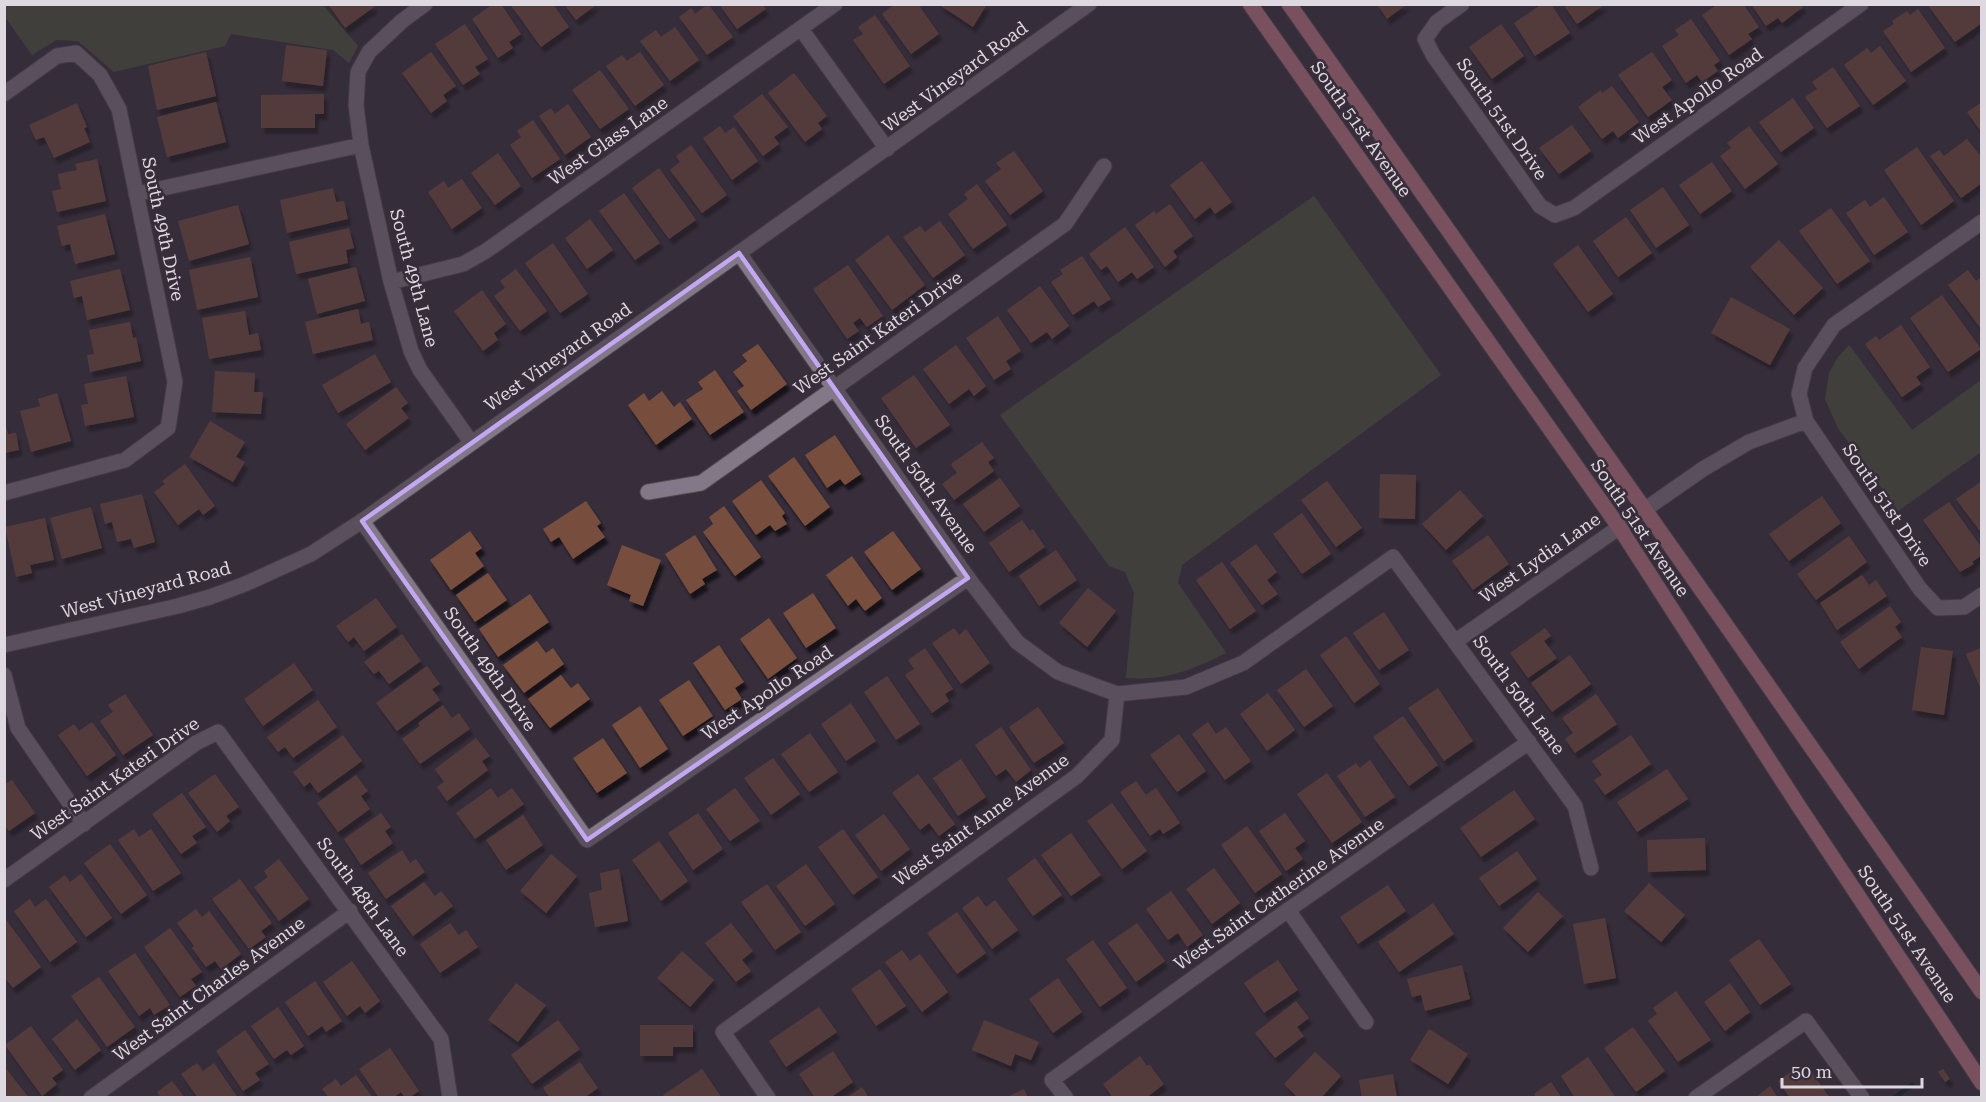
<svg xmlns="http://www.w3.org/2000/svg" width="1986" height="1102" viewBox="0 0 1986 1102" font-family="'Roboto Serif',serif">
	<defs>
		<filter id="shadow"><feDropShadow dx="3.5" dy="6" stdDeviation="1.5" flood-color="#0009"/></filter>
	</defs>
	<rect width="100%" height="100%" fill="#372d3b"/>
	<!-- green -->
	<path fill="#4e563d" d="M4,5H323L358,46L349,63L333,50L231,34L225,46L114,72L78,41L56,40L32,55L5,17Z
		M1314,196L1441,375L1182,565L1178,583L1226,653C1192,670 1165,681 1126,678L1134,593L1125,572L1109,566L1000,415Z
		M1849,345L1912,430L1981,380V452L1898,511L1838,428L1825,399L1829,373L1838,357Z"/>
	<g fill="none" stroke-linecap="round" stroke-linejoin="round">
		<!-- stream -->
		<path stroke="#042326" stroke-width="5" d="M1894,1098L1912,1085"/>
	</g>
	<!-- building -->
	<path fill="#774e3e" filter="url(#shadow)" d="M328,4H373L374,7L345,28Z
		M493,4H501L521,34L509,42L513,48L498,58L472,19Z
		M510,4H553L569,27L541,47Z
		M564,4H597L576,20Z
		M708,4L733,37L707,55L679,17L691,8L695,14Z
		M719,4H763L766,9L737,29Z
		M895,4H918L939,34L911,54L882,14Z
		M938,4H987L973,27Z
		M1377,4H1407L1387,19Z
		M1542,4H1551L1570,33L1535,56L1514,23Z
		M1563,4H1605L1577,24Z
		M1718,4H1743L1759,27L1748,34L1752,39L1729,55L1702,15Z
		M1751,4H1801L1803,7L1782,23L1778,18L1766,26Z
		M1927,4H1977L1982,10V23L1955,42Z
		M1918,9L1945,48L1911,72L1883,31L1894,24L1892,21L1907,11L1910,15Z
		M875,15L910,66L884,84L853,40L863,34L858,27Z
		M1691,19L1720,61L1714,65L1718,71L1702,82L1697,75L1686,83L1662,46L1679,35L1675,30Z
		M465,24L488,59L475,67L480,74L463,85L435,44Z
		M1501,24L1524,56L1492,79L1469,47Z
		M675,27L699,60L670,81L640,41L656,30L661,37Z
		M286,45L327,50L323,86L282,81Z
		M1880,46L1906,81L1873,105L1844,65L1867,48L1871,53Z
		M206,52L216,96L157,110L148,66Z
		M431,52L456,86L443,95L447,101L431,113L402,73Z
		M640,52L664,85L635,106L606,66L622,55L627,61Z
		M1652,52L1672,80L1662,87L1672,100L1648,117L1618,75Z
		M1833,67L1860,106L1827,128L1805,97L1817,89L1812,82Z
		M600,70L629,109L600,129L572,90Z
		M794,73L827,116L818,123L822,129L805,142L768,93Z
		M1612,86L1639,122L1618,138L1613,131L1602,139L1578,107L1601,90L1602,93Z
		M324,94V114H315V128H261V95Z
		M762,94L788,127L774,137L779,144L763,156L733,116Z
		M1793,98L1814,128L1781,152L1759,122Z
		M216,102L226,142L167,157L157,117Z
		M1982,102V133L1967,112Z
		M77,103L87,127L84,128L90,142L54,158L44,137L36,140L29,125Z
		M568,104L591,137L565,155L539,116L551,108L555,114Z
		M533,120L560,159L532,178L510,145L521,137L517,131Z
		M1572,125L1591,151L1559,174L1539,148Z
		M720,126L725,133L734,127L758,161L732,180L703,138Z
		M1749,126L1778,164L1745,189L1720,156L1731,148L1727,143Z
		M1967,139L1982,158V183L1961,198L1930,156L1939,150L1944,156Z
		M691,145L727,195L702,213L670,170L680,162L676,156Z
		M1917,147L1954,201L1921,225L1884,170Z
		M1014,151L1043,191L1010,215L985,181L1001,169L996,163Z
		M498,153L521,186L495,205L471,173Z
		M97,159L106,201L57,212L52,191L61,189L58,174L77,170L75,164Z
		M1202,161L1232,202L1215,214L1210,207L1195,219L1170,185Z
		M1712,162L1732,191L1700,214L1679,185Z
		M659,168L696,220L669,239L632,188Z
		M462,179L482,208L452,229L428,192L444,181L448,188Z
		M977,184L1007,225L973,249L948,214L968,199L964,194Z
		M1663,187L1689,225L1656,248L1630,210Z
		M333,188L336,202L344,201L348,219L287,233L280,200Z
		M624,193L660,243L635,260L599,211Z
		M1884,197L1908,232L1874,255L1846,213L1865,200L1870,207Z
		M1170,204L1193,236L1173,251L1177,257L1165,267L1135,225L1154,211L1156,214Z
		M238,205L249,244L189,261L178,221Z
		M1831,208L1870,261L1837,284L1799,231Z
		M105,214L115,254L75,264L70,244L62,246L57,226Z
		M1626,217L1652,253L1618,277L1593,241Z
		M590,219L613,250L587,269L565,238Z
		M940,221L965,255L933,278L903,237L920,226L925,232Z
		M1125,227L1154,267L1137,279L1132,272L1118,282L1107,266L1101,270L1089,254Z
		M349,228L354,248L346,250L348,263L296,274L289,242Z
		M888,235L925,285L892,310L855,260Z
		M1779,240L1823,288L1794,315L1750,267Z
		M553,243L588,294L560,313L525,263Z
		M1578,245L1613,294L1588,312L1553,264Z
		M1082,256L1111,299L1098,307L1094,301L1073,315L1051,282L1063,274L1060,270Z
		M250,257L258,297L197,310L189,270Z
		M848,265L883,316L867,327L860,318L853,323L859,331L847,339L813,289Z
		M356,267L365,301L317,314L308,279Z
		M120,269L130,310L87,320L82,296L74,298L70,281Z
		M516,269L547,311L520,331L494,296L505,288L500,281Z
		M1968,270L1976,281L1982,277V330L1948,285Z
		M1040,286L1069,326L1052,339L1047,332L1031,343L1007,310Z
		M482,290L506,324L494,333L498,340L483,351L454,311Z
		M1942,295L1981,349L1948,372L1910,318Z
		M1731,297L1790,329L1770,365L1711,333Z
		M358,309L361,324L369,322L373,340L313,354L305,322Z
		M245,311L249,335L258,333L261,350L209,359L202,318Z
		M998,316L1021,351L1006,361L1011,369L994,380L966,338Z
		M130,322L133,338L136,337L141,361L90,372L87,355L94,354L89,330Z
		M1901,325L1930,367L1916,377L1921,384L1902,397L1865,344L1876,336L1879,340Z
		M758,344L787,384L751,410L737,391L744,386L733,372L747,361L742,355Z
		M956,345L986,386L974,396L969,389L949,404L923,369Z
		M375,354L391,382L338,413L322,385Z
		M715,370L744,412L710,435L686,400L703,389L698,382Z
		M215,371L255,373L254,392H263L261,414L212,412Z
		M914,375L950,425L916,448L881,398Z
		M126,376L134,417L85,426L81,405L88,404L84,384Z
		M396,387L408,403L401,408L409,418L365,450L346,424Z
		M662,391L674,407L680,402L692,419L656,445L628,405L644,393L649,401Z
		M57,393L71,441L31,452L20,411L40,406L38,399Z
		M4,419L8,434L16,433L19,450L4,453Z
		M210,421L245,442L236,457L245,462L233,482L189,457Z
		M835,435L861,474L845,485L840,479L827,488L805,455Z
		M982,442L994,458L988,462L994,471L954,500L942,484L957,473L951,464Z
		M794,457L830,507L805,526L768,476Z
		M185,464L215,506L203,515L199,509L178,525L154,492L165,484L162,481Z
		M1380,474L1416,475L1415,519L1379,518Z
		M1000,478L1020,506L984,532L963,504Z
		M761,480L785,513L782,516L787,524L775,531L770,525L756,535L732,501Z
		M1327,481L1362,528L1336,547L1301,500Z
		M1982,481V534L1956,499Z
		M1460,490L1483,516L1446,550L1422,524Z
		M142,494L155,542L134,548L131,539L117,542L112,522L105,524L100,504Z
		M1822,496L1841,523L1789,561L1769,534Z
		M586,501L601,523L597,526L605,537L573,559L559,537L551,542L543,529Z
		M1949,502L1982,548V555L1972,562L1974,564L1960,572L1923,520Z
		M724,506L761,557L735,576L703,532L713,524L709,517Z
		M91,507L102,548L62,559L50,518Z
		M1302,513L1331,554L1302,574L1273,534Z
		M45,518L54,560L30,565L32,573L16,577L5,527Z
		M1022,520L1030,531L1033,529L1045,547L1009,572L989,543Z
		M470,531L482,548L475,553L484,566L451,590L430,560Z
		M893,531L921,569L892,590L864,552Z
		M695,535L717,570L702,579L705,584L690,594L665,554Z
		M1488,535L1509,564L1473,590L1452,561Z
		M1849,536L1867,562L1816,600L1797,574Z
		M1256,544L1277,572L1267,580L1278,594L1262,605L1230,563Z
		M622,545L661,560L643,606L629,601L631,595L607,585Z
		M1056,550L1077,580L1039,606L1019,576Z
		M852,556L882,598L865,611L856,599L848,606L826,575Z
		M1222,562L1256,611L1230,629L1196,580Z
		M488,573L507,600L475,622L456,595Z
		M1862,575L1869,585L1876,580L1887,596L1837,630L1820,603Z
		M1088,588L1116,611L1087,647L1059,623Z
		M813,593L836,628L806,648L783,613Z
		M530,594L549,622L498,657L479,629Z
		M376,598L397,627L364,651L354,637L348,642L336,626Z
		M1890,606L1901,622L1895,627L1902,637L1859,669L1840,642Z
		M1384,612L1409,650L1379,670L1353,633Z
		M769,618L797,658L768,679L740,639Z
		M954,628L959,635L966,629L990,663L961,684L932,643Z
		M1545,628L1551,636L1544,641L1557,658L1528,678L1510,653Z
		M402,634L421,661L389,684L379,671L374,674L364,662Z
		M1346,636L1380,684L1354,703L1320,655Z
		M537,641L546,653L553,648L564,664L524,693L503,665Z
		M719,645L744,682L735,688L742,699L725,710L693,663Z
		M1921,647L1953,651L1944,715L1912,710Z
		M925,648L953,689L945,694L949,701L932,713L905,675L914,669L908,660Z
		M1981,648V690L1966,654Z
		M1570,655L1591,684L1552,712L1531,683Z
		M294,663L313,690L263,726L244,699Z
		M427,666L440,684L432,689L440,700L397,731L376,703Z
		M1306,669L1333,706L1304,727L1277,690Z
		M561,675L571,688L578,683L590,699L550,728L528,699Z
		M887,676L920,724L896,740L864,692Z
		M689,680L713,716L683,736L659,700Z
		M1438,688L1473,741L1444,761L1408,708Z
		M1268,693L1295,730L1267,751L1240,714Z
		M125,694L153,735L123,755L100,721L113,712L108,705Z
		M1596,694L1617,724L1575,753L1565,739L1573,733L1562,718Z
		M318,700L337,727L293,758L285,747L278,752L267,737Z
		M851,703L876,741L846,761L821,724Z
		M443,705L452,718L459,713L470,729L420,764L402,739L420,726L418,723Z
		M640,706L668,749L640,768L612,725Z
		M1038,707L1064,743L1034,763L1009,727Z
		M1403,716L1438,765L1409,786L1373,737Z
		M92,722L116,755L87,776L58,735L74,724L79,731Z
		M1208,722L1216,734L1226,727L1251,761L1225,780L1192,734Z
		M1001,727L1031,770L1016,782L1006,769L996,776L975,745Z
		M810,733L838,772L809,792L781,754Z
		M1179,734L1206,771L1177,792L1150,755Z
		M343,735L362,761L318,793L310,782L304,787L293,772Z
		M1631,735L1651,764L1605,795L1594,780L1602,775L1592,761Z
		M476,738L490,756L482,761L488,770L447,801L437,787L444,782L435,769Z
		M603,738L627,773L597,793L573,758Z
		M773,758L800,794L771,815L744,778Z
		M961,759L986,797L958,816L933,778Z
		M1370,760L1395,797L1365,817L1337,776L1356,763L1360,768Z
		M1667,769L1688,799L1637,832L1617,802Z
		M1327,773L1362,822L1332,843L1297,794Z
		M215,774L239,807L226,816L230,821L217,832L188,793Z
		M918,774L955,824L939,836L929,823L920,830L892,793Z
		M356,775L368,791L361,796L370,809L338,832L317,803Z
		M12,780L35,813L9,831L4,825V785Z
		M1136,781L1146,795L1156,788L1180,823L1163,834L1160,829L1150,836L1120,792Z
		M491,788L498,798L512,788L524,804L475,839L456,813Z
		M735,788L760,821L730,841L706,809Z
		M1514,790L1535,819L1481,857L1460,828Z
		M182,793L206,827L192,836L197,843L181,854L152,814Z
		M1112,803L1147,851L1122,869L1087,821Z
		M381,813L391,827L385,831L393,843L361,865L344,839Z
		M698,813L723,849L693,870L668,833Z
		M1285,813L1305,841L1295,848L1303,859L1286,871L1259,831Z
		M884,814L910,849L881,871L855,835Z
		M523,815L543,845L506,870L486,840Z
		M1247,826L1282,874L1255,893L1221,845Z
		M134,829L139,837L151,829L181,873L153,891L118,840Z
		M843,829L878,877L853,895L818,847Z
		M1071,833L1101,875L1071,896L1041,855Z
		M1705,838L1706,870L1648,872L1647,840Z
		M659,841L688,881L661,901L632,860Z
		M110,844L147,895L121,914L84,863Z
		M402,850L410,863L416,859L425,872L386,899L368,873Z
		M1517,851L1537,879L1499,906L1479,878Z
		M551,854L577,876L546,913L520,891Z
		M1035,858L1062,895L1033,916L1007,879Z
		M279,859L309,899L279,921L254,887L268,877L264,871Z
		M806,864L835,904L805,926L776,886Z
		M1214,868L1240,903L1212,924L1186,889Z
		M619,869L628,921L595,927L589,893L602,890L600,873Z
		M81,874L112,918L86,937L49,887L65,875L70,882Z
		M240,879L272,923L261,931L266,937L249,949L212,899Z
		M424,882L435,896L441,891L453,906L413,936L391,906Z
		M1649,883L1685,915L1661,942L1624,911Z
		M767,884L801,932L775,950L741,902Z
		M1388,885L1406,911L1358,944L1340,917Z
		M1171,891L1203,935L1187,947L1178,933L1168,940L1146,909Z
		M1538,892L1563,916L1528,952L1503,928Z
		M978,896L986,907L995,900L1018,930L992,949L962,908Z
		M30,899L35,907L46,899L77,942L50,962L14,911Z
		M1433,903L1454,934L1399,972L1378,942Z
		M196,909L202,917L209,911L241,954L221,969L215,961L206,967L192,948L194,946L177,923Z
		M957,912L986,953L957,974L927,933Z
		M4,917L41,967L13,988L4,977Z
		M1605,918L1616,978L1584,984L1573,924Z
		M450,923L459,935L466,930L478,947L440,973L420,944Z
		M731,923L753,951L742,960L751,971L736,982L705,943Z
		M1137,923L1165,961L1136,982L1108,943Z
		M170,928L202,972L191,979L196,986L180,997L144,947Z
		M1759,939L1791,984L1760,1005L1729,960Z
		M1093,940L1127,988L1100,1007L1066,959Z
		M902,950L910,961L920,954L948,992L922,1012L885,962Z
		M682,951L714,980L690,1007L657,978Z
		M135,953L170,1005L154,1015L150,1008L139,1016L108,971Z
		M1278,960L1298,990L1264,1013L1244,983Z
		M352,961L380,1001L365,1013L360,1006L347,1016L323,982Z
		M1462,965L1470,999L1425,1011L1421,995L1412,997L1407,979Z
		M880,969L906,1006L876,1026L851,989Z
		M99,977L135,1027L107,1047L71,996Z
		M1058,978L1082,1012L1053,1033L1029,999Z
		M315,981L342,1021L326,1032L322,1026L308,1036L285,1002Z
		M516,983L546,1005L518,1042L488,1020Z
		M1730,983L1750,1012L1725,1031L1704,1002Z
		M1676,991L1711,1040L1678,1062L1648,1021L1657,1014L1653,1008Z
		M1296,1001L1309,1018L1297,1027L1304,1036L1275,1058L1255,1033Z
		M278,1007L304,1046L291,1055L287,1050L274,1059L251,1026Z
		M819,1007L837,1032L786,1067L769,1041Z
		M77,1019L101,1050L75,1070L52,1039Z
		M558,1020L580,1049L532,1084L511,1055Z
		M984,1020L1039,1042L1031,1060L1015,1054L1011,1066L972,1050Z
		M640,1025H693V1047H673V1056H640Z
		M31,1026L63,1070L52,1078L57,1084L42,1096L5,1045Z
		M1633,1027L1665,1071L1636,1092L1604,1048Z
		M1429,1029L1468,1054L1448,1084L1410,1060Z
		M245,1030L269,1064L255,1073L260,1080L243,1091L216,1051Z
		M390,1048L419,1091L409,1098H405L401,1092L393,1098H379L359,1069Z
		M833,1051L853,1082L830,1098H815L799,1074Z
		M1315,1052L1341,1076L1321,1098H1298L1284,1084Z
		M1140,1056L1147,1066L1149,1064L1164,1084L1146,1098H1113L1103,1084Z
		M1588,1057L1616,1098H1575L1561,1076Z
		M580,1062L598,1088L584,1098H550L543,1088Z
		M197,1063L203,1071L214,1063L238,1098H198L181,1074Z
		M4,1066L29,1098H4Z
		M702,1069L722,1098H665L663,1095Z
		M1795,1069L1801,1077L1810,1070L1830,1098H1790L1778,1081Z
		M1943,1069L1950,1079L1945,1082L1938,1072Z
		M1393,1074L1397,1098H1362L1359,1080Z
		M356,1075L373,1098H329L322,1089L336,1079L341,1086Z
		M172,1081L185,1098H161L157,1092Z
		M1551,1082L1562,1098H1537L1534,1094Z
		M1770,1086L1778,1098H1755Z
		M862,1087L869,1098H847Z
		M1024,1089L1028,1098H1005Z"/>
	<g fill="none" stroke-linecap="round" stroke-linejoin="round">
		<defs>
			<path id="street" d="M425,4L402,21L369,52L358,72L356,105L361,145L391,282L411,351L420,370L471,442
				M1462,4L1437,22L1425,39L1433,55L1540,206L1555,215L1574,208L1861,4
				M801,29L887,149
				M4,94L57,56L76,53L100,75L119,109L175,382L168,428L125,460L4,493
				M136,194L361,145
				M1982,222L1834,325L1805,368L1799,394L1806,421L1920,589L1938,608L1964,607L1982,595
				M739,253L968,578L1017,642L1058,672L1117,694
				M391,282L463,264L486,251L835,4
				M648,492L701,483L1065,224L1104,166
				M362,521L587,840L968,578
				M1456,641L1703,469L1749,442L1806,421
				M4,675L18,728L84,824
				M4,880L196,743L218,732L441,1039L450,1098
				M1288,910L1366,1022
				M91,1098L350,911
				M768,1098L723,1032L1077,776L1112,740L1117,694L1186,687L1243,663L1393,557L1575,806L1591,868
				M1066,1098L1052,1080L1288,910L1529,742
				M1696,1098L1806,1021L1862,1098"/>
			<path id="secondary" d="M4,645L178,606L210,597L245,584L311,554L362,521L1089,4"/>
			<path id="primary" d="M1250,4L1619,527L1798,805L1982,1083
				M1289,4L1719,615L1982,992"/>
		</defs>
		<!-- street casing -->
		<use href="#street" stroke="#514853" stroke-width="17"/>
		<!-- secondary casing -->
		<use href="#secondary" stroke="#514853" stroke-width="17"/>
		<!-- primary casing -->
		<use href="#primary" stroke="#514853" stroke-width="17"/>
		<!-- street -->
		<use href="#street" stroke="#837887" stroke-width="15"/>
		<!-- secondary -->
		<use href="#secondary" stroke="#837887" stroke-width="15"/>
		<!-- primary -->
		<use href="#primary" stroke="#c87b8a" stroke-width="15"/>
	</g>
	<!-- marked area -->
	<path d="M0 0H1986V1102H0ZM739,253L968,578L587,840L362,521Z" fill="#372d3b" fill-opacity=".55" fill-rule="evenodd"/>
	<path fill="none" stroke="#c4a7f1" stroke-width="4.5" stroke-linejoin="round" d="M739,253L968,578L587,840L362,521Z"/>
	<g text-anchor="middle" stroke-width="5" stroke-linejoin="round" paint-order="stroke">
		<!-- street labels -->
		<g font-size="18" fill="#ded8e0" stroke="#372d3b">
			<text transform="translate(955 77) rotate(-36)" y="6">West Vineyard Road</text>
			<text transform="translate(1698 96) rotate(-35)" y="6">West Apollo Road</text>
			<text transform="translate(1502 119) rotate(55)" y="6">South 51st Drive</text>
			<text transform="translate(1361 129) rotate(55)" y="6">South 51st Avenue</text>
			<text transform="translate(608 141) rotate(-35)" y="6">West Glass Lane</text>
			<text transform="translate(163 229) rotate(78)" y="6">South 49th Drive</text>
			<text transform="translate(414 278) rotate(75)" y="6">South 49th Lane</text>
			<text transform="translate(878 333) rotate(-35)" y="6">West Saint Kateri Drive</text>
			<text transform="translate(558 357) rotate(-35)" y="6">West Vineyard Road</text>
			<text transform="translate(926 484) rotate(55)" y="6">South 50th Avenue</text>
			<text transform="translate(1887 505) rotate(56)" y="6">South 51st Drive</text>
			<text transform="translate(1640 528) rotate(56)" y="6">South 51st Avenue</text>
			<text transform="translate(1540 558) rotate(-35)" y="6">West Lydia Lane</text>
			<text transform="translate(146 590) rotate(-15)" y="6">West Vineyard Road</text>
			<text transform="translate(490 669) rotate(55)" y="6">South 49th Drive</text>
			<text transform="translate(767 693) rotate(-34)" y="6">West Apollo Road</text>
			<text transform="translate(1519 695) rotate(54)" y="6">South 50th Lane</text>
			<text transform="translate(115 779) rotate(-35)" y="6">West Saint Kateri Drive</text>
			<text transform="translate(981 820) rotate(-36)" y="6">West Saint Anne Avenue</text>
			<text transform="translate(1279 894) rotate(-35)" y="6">West Saint Catherine Avenue</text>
			<text transform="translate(363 897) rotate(54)" y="6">South 48th Lane</text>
			<text transform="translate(1907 934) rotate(56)" y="6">South 51st Avenue</text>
			<text transform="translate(209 989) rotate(-36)" y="6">West Saint Charles Avenue</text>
		</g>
	</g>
	<!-- border -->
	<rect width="1986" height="1102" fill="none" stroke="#ded8e0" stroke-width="12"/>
	<!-- scale -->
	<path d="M1782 1078v9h140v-9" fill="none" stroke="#ded8e0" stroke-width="3"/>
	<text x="1791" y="1078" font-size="18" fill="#ded8e0" stroke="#372d3b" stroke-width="4.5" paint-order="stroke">50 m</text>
</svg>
